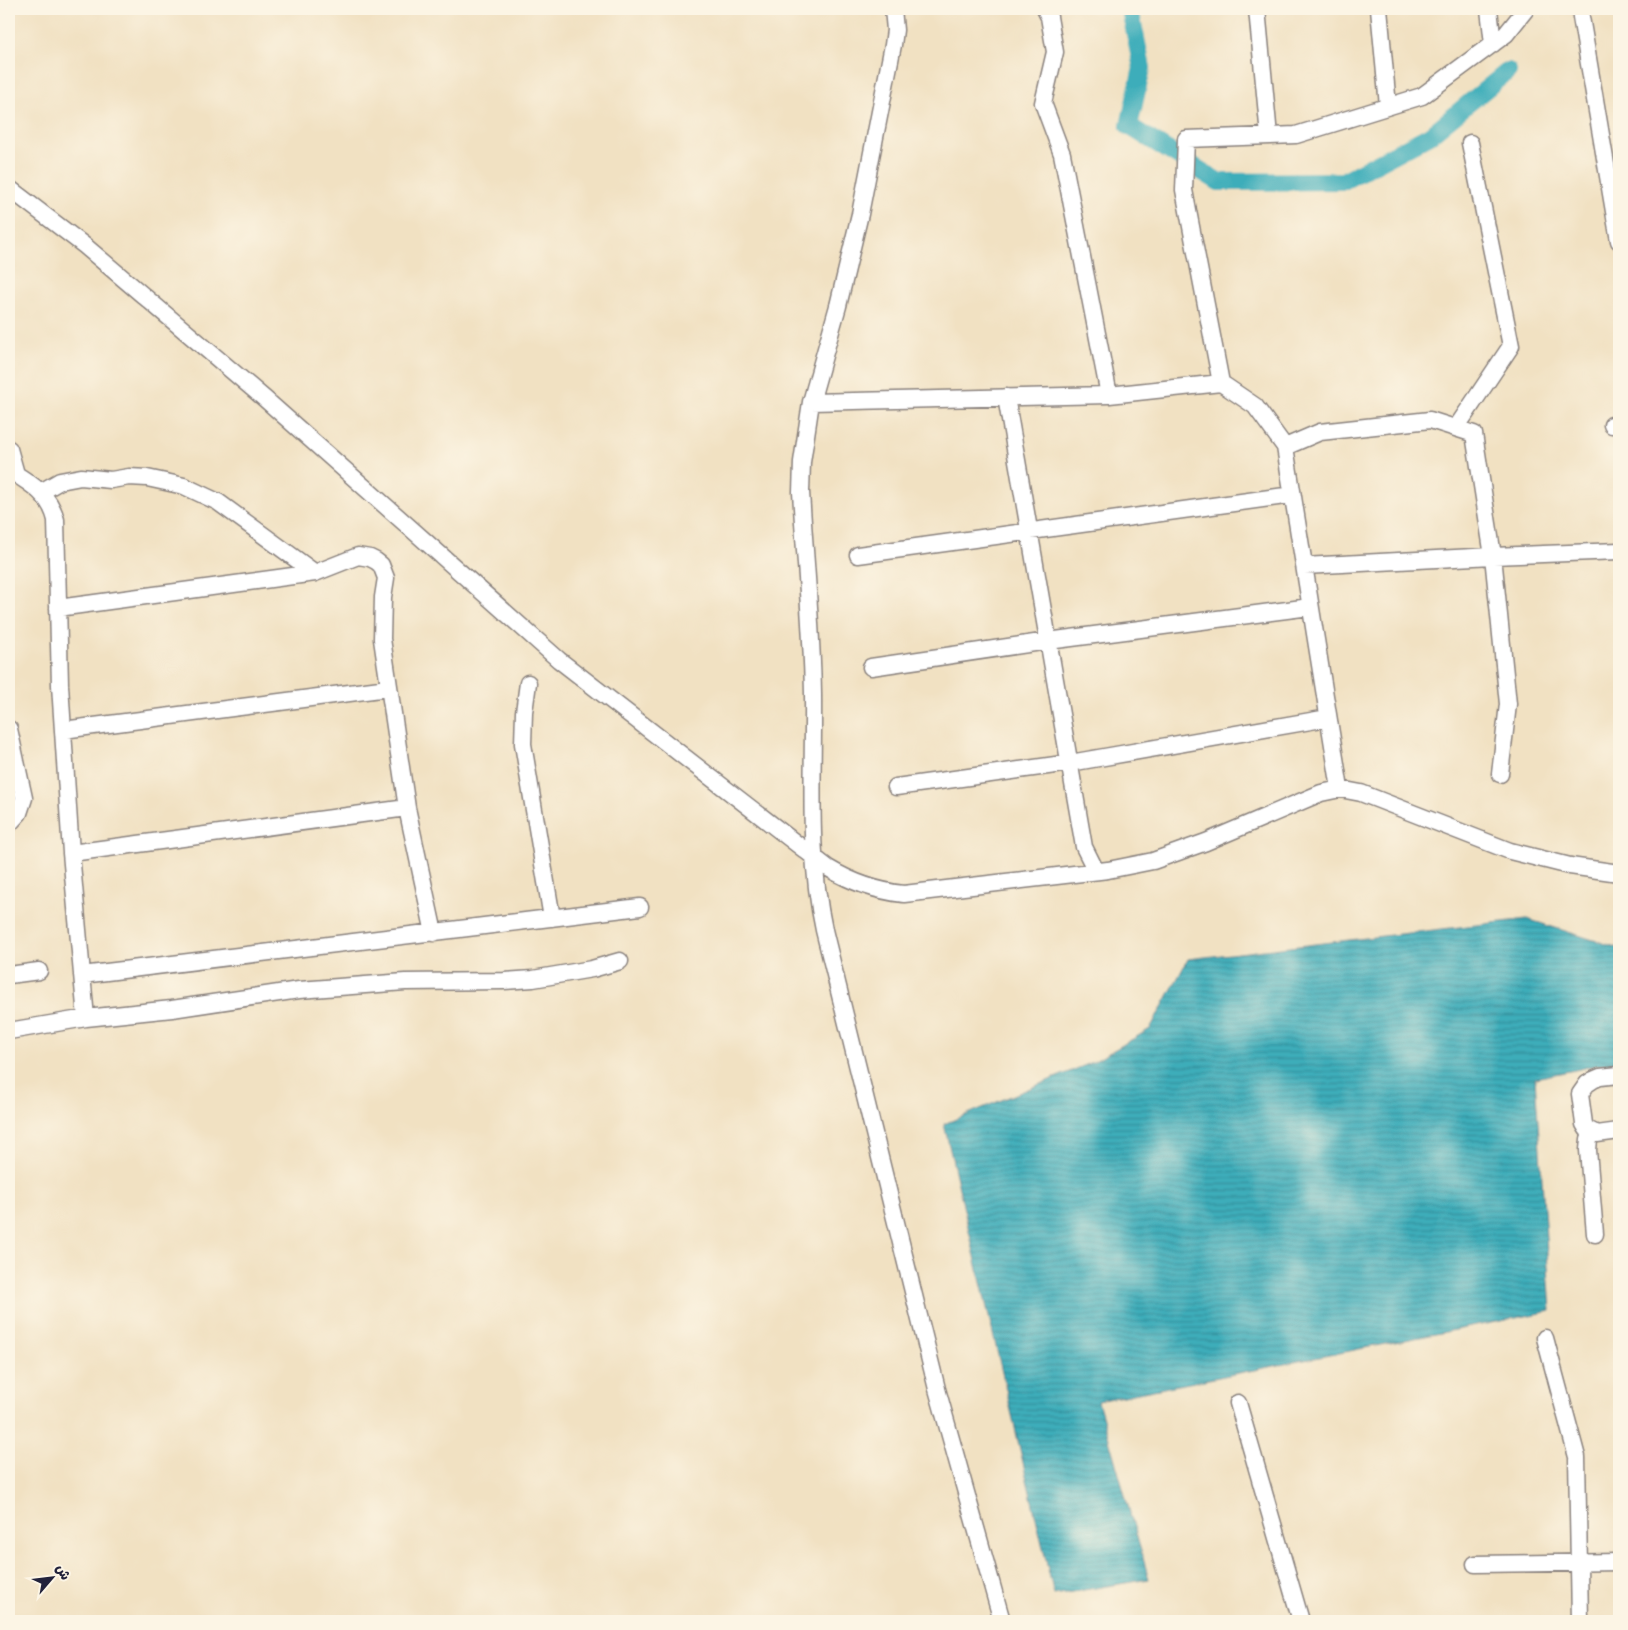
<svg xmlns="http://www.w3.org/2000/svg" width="1628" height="1630" viewBox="0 0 1628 1630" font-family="'Architects Daughter','Playpen Sans Arabic',sans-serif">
	<defs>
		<pattern id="water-rules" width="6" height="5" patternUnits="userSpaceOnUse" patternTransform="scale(1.25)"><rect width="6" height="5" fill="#3dadba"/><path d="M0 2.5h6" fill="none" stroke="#338c98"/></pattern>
	</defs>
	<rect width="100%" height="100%" fill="#fcf5e5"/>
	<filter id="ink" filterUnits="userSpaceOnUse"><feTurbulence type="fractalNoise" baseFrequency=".02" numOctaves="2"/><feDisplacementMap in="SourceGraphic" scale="10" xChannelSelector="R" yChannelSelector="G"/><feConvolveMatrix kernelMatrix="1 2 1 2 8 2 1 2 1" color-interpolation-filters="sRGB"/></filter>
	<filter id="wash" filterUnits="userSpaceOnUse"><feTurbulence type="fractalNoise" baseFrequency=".0096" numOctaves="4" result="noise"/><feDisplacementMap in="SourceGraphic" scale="20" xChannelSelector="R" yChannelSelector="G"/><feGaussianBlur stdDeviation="1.12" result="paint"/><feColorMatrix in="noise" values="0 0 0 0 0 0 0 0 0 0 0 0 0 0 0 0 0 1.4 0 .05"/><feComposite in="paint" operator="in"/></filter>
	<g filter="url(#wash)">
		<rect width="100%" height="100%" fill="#f1e1c2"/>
		<!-- water -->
		<path fill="url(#water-rules)" stroke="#30687a" d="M1527,919L1619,948V1061L1535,1078L1551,1311L1098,1401L1149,1579L1054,1595L944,1124L1093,1062L1150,1029L1188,959Z"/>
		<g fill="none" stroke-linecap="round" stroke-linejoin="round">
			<!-- canal -->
			<path stroke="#3dadba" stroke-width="18" d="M1130,9L1142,68L1129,126L1219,182L1343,181L1430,135L1508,71"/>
		</g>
	</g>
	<g filter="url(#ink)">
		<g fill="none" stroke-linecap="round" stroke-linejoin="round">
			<defs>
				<path id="street" d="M893,9L895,30L893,45L860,214L838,306L811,402L802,462L801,492C805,559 812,627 813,694C814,772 807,853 824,930L937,1389L1002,1621
					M1045,9L1049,17L1055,52L1043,103L1062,154L1109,395
					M1257,9L1269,136
					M1379,9L1388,106
					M1489,9L1493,44
					M1581,17L1619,241
					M9,188L85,246L265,399L559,660L828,868C853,883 876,891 904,894L1108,870L1153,861L1206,842L1321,793L1340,789L1361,793L1510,851L1570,866L1619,873
					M1221,383L1255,406L1285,447L1340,789
					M1006,397L1084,847L1096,871
					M811,402L1109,395L1221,383L1184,190L1186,139L1296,135L1422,96L1506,34L1526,9
					M1612,425L1619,424
					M1456,428L1511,346L1470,143
					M1285,447L1320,432L1430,420L1474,434L1493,556L1508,704L1500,774
					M9,449L16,474
					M9,470C30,483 50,494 56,520L60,685L71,853L86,1018
					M41,492L60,481L81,477L111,480L129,477L147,478L184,486L218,502L315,573
					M858,555L1292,495
					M1304,566L1493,556L1619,551
					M58,608L315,573L358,556L370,558L376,561L381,565L386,578L383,597L382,639L407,808L434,933
					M871,667L1048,641L1310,607
					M528,683L524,712L523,744L552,918
					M9,729L24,798L19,813L9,824
					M63,730L388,688
					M896,787L1070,763L1328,718
					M71,853L407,808
					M9,975L39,971
					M82,975L640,907
					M9,1031L86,1018L172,1009L299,990L405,982L504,981L533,979L592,969L620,961
					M1619,1075L1600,1077L1593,1080L1587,1084L1580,1094L1584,1124L1587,1129L1597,1134L1619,1131
					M1592,1132L1589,1139L1588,1150L1595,1234
					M1545,1338L1577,1457L1580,1621
					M1238,1403L1301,1621
					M1475,1564L1619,1562"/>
			</defs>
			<!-- street casing -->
			<use href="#street" stroke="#8a827e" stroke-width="19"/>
			<!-- street -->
			<use href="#street" stroke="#fff" stroke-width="16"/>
		</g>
	</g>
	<!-- margin -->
	<rect width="1628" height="1630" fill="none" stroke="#fcf5e5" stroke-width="30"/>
	<!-- north arrow -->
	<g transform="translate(52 1578) rotate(62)" stroke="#fcf5e5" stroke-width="4" paint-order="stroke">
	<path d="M0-4L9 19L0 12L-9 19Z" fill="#22223b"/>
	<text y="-8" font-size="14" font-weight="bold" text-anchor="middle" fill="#22223b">ش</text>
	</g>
</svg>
